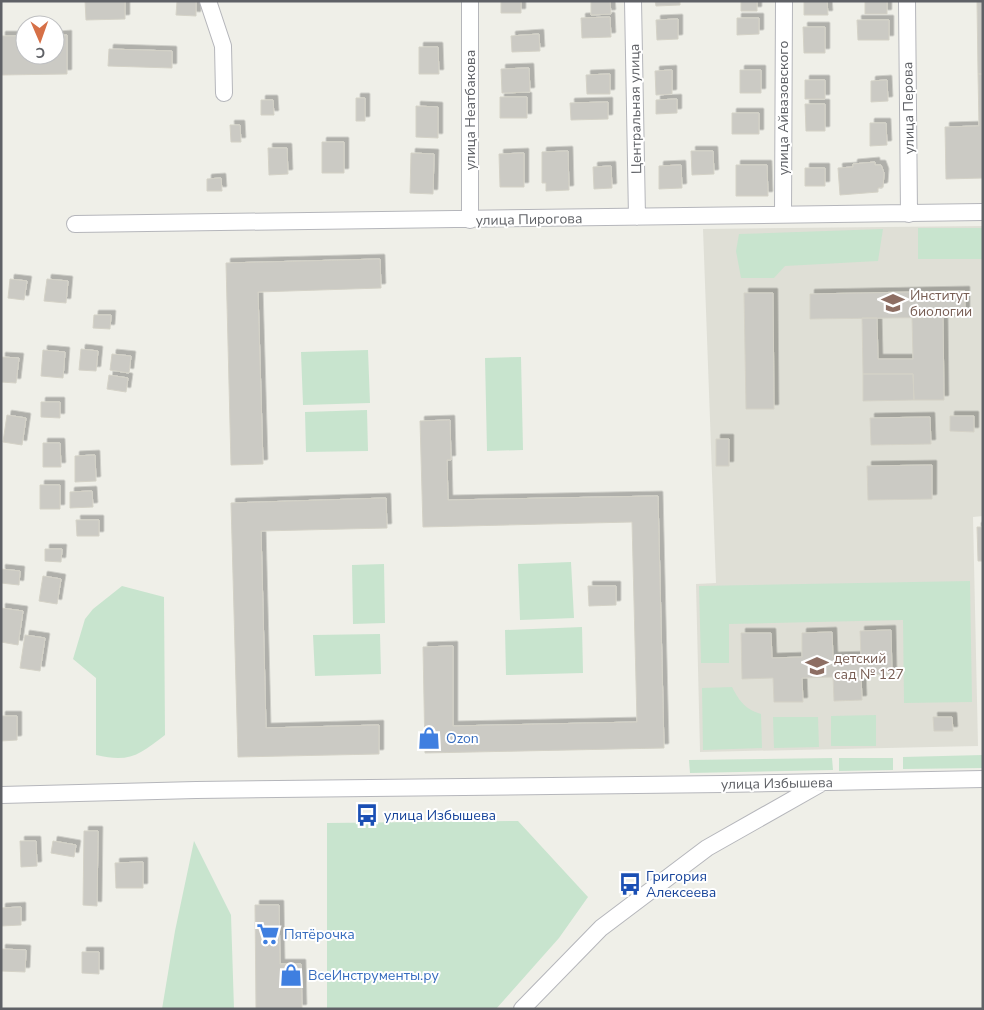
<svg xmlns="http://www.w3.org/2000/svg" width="984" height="1010" viewBox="0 0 984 1010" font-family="'Nunito Sans',sans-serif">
	<defs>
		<filter id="shadow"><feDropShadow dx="4.5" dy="-4.5" stdDeviation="0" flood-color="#0004"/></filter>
	</defs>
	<rect width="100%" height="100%" fill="#efefe8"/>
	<!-- education -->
	<path fill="#dfdfd6" d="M983,226V516L973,517L978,746L700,752L696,584L716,583L703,229Z"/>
	<!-- green -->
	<path fill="#c8e4ce" d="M918,228H983V259H918Z
		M883,229L878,261L785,266L774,278H741L736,251L739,234Z
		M368,350L370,403L303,405L301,352Z
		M521,357L523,450L487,451L485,358Z
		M367,410L368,451L306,452L305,412Z
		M571,562L574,618L520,620L518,564Z
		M384,564L385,623L353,624L352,565Z
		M970,581L972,702L904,703L903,620L729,624V663H701L699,586Z
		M122,586L164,597L165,735C139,755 130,763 96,755V678L73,659L85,619L93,609Z
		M582,627L583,673L506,675L505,630Z
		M380,634L381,674L315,676L313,635Z
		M732,687C740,702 745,709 761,714L762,748L703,750L702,688Z
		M876,715V746H831V716Z
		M773,717H818L819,747L774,748Z
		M983,755V768L903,769V757Z
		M832,758L833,770L690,773L689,760Z
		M839,758H893V770L839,771Z
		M518,821L588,897L559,938L496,1009H327V823Z
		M194,841L231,915L234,1009H162L175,931Z"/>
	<!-- building -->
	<path fill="#cbcac4" stroke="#d4d2c7" filter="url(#shadow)" d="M85,1H125V19L86,20Z
		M177,1H196V16L176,15Z
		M501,1H521V13H501Z
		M591,1H610L611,14L591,15Z
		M655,1H680V5L656,6Z
		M741,1H757V11H741Z
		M804,1H827L828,15H804Z
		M865,1H887V14H865Z
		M977,1H983V74H978Z
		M610,17L611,37L582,38L581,18Z
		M737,18H759V34L737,35Z
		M678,19V39L657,40L656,20Z
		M857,20H889V40H858Z
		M803,27H825V53H804Z
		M539,34L540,51L512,52L511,36Z
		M67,35V74L1,75V36H25V55H55V36Z
		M419,47H438L439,74H419Z
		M109,49L172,51V68L108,66Z
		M529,68L530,92L502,93L501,69Z
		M672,70V94L656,95L655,71Z
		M740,70H761V93H740Z
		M610,74V94H587L586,75Z
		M978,74H983V178L946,179L945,127L979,126Z
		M805,80H825V99H805Z
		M887,80L888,101L871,102V81Z
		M500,97H527V118H500Z
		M356,98H365V121H356Z
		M677,99V113L656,114V100Z
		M261,100H273L274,115H261Z
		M608,102V119L571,120L570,103Z
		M805,104H825V131H806Z
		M416,106L438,107V138L416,137Z
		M732,113H759V134H732Z
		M870,123H886L887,145L870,146Z
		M230,125H240L241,142H231Z
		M322,142H344V173H322Z
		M268,148H287L288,174L269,175Z
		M568,151L569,190L546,191V183H542V152Z
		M691,151H713L714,174L692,175Z
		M411,153L434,154L433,194L410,193Z
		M524,153V187H500L499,154Z
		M875,162V165H881L884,173L883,187L878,188V192L840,195L838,168L853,167V164Z
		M681,165L682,188L659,189V166Z
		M736,165H767L768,196H736Z
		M611,166L612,188L594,189L593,167Z
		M805,168H825V186H805Z
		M221,178L222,191H207V179Z
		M380,259L381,288L258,292L263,464L231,465L226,263Z
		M10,279L27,281L24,300L8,298Z
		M47,279L68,281L66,303L44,301Z
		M965,291V317L810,319V294Z
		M744,293H773L774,409H746Z
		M94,315H111L110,329L93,328Z
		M943,317L944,400H914L913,374H863L862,318H877L878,359H913L912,318Z
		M81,349L98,351L96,371L79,370Z
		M43,350L65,352L63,378L41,376Z
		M112,354L131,356L129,373L110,370Z
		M1,357L19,358L16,383L1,382Z
		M863,374H913L914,400L863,401Z
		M109,375L128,378L126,392L107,389Z
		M41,402H60V418L41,417Z
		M7,415L26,418L22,445L3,442Z
		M950,416H974V432L950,431Z
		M930,417L931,444L871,445L870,418Z
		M450,420L451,460H447L448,500L658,496L664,748L425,753L423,647L453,646V726L637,722L632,522L423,527L420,421Z
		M716,439H729V466H716Z
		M43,443H60L61,467H43Z
		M95,455L96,481L75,482V456Z
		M932,465V499L868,500L867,466Z
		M40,485H60V509H40Z
		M92,491L93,507L70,508V492Z
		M386,498L387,528L261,531L266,728L379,725V754L238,757L231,503Z
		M76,520H99V536H77Z
		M977,527H983V561H978Z
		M45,549H62L61,562L45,561Z
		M1,569L20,571L19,585L1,583Z
		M43,576L61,579L57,604L39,601Z
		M588,586H616V605L589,606Z
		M1,608L23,611L18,645L1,642Z
		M891,630L892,674L861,675L862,700L834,701L833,677L802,678L803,702H774L773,678L742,679L741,633H771L772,658L802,657V633L832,632L833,657L861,656L860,631Z
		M25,635L45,638L40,671L20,668Z
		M1,716H17V740L1,741Z
		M933,717H952L953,731H934Z
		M84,831H98L97,906L83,905Z
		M20,841H36L37,866L21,867Z
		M53,841L76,845L74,857L51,853Z
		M143,862V888H116L115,863Z
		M255,905H279L280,964H301L302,1009H256Z
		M21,907V925L1,926V908Z
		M1,949L26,950L25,972L1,971Z
		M82,952H99V974L82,973Z"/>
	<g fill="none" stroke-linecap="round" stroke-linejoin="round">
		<defs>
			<path id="street" d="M208,1L223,46L224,93
				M470,1V220
				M633,1L637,217
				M907,1L909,214
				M783,214L784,1
				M75,224L983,212
				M1,795L196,790L723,784L983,779
				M522,1009L601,928L707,848L820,784"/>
		</defs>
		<!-- street casing -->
		<use href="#street" stroke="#b5b6bb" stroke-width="18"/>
		<!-- street -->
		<use href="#street" stroke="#fff" stroke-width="16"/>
	</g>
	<!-- icons -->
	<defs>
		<symbol id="university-bare" viewBox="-9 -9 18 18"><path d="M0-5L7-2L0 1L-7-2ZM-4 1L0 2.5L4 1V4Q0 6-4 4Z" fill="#8d6e63" stroke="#fff" stroke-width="2.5" paint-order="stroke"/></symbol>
		<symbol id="school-bare" viewBox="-9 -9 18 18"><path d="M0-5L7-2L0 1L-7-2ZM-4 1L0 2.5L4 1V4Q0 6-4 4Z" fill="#8d6e63" stroke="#fff" stroke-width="2.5" paint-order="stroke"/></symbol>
		<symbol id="shop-bare" viewBox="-9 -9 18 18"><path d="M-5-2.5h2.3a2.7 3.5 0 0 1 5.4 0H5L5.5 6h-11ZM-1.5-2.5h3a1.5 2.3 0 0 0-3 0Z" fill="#3f7fe0" stroke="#fff" stroke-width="2.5" paint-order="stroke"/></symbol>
		<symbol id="bus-bare" viewBox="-9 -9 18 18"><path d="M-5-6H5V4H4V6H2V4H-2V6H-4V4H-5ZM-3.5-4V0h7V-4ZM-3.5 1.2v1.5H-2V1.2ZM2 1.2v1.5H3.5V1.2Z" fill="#1a4fb4" stroke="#fff" stroke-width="2.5" paint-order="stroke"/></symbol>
		<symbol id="supermarket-bare" viewBox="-9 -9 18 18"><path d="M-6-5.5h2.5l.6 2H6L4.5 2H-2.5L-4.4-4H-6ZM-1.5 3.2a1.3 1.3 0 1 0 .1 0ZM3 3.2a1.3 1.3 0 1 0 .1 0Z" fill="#3f7fe0" stroke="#fff" stroke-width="2.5" paint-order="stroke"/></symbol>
	</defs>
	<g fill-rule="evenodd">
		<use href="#university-bare" x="877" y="287" width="32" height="32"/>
		<use href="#school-bare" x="801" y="650" width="32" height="32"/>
		<use href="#shop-bare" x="413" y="722" width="32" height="32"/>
		<use href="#bus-bare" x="351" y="799" width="32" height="32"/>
		<use href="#bus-bare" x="614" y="868" width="32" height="32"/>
		<use href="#supermarket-bare" x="252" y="918" width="32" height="32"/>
		<use href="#shop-bare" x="275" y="959" width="32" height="32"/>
	</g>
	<g text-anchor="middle" stroke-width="4" stroke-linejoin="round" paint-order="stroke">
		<!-- street labels -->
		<g font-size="14" fill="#5f6166" stroke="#fff">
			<text transform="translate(783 108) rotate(-90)" y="5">улица Айвазовского</text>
			<text transform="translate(908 108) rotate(-91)" y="5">улица Перова</text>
			<text transform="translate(635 109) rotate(-91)" y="5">Центральная улица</text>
			<text transform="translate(470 110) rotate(-90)" y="5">улица Неатбакова</text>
			<text transform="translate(529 219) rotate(-1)" y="5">улица Пирогова</text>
			<text transform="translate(777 783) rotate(-1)" y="5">улица Избышева</text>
		</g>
		<!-- education labels -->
		<g font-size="14" fill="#785e54" stroke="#fff" text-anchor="start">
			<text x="910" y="300">Институт<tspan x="910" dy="16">биологии</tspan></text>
			<text x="834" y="663">детский<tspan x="834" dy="16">сад № 127</tspan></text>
		</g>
		<!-- shop labels -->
		<g font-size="14" fill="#366cbe" stroke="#fff" text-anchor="start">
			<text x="446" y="743">Ozon</text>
			<text x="284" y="939">Пятёрочка</text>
			<text x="308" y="980">ВсеИнструменты.ру</text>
		</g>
		<!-- transit labels -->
		<g font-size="14" fill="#164399" stroke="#fff" text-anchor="start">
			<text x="384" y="820">улица Избышева</text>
			<text x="646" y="881">Григория<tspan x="646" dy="16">Алексеева</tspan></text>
		</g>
	</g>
	<!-- border -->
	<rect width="984" height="1010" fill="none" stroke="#5f6166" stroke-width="5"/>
	<!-- north arrow -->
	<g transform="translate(40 40) rotate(178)"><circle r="24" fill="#ffffff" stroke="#bfc0c2"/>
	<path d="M0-4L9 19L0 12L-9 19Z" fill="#d67047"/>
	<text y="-8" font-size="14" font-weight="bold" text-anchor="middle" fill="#5f6166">С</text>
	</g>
</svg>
